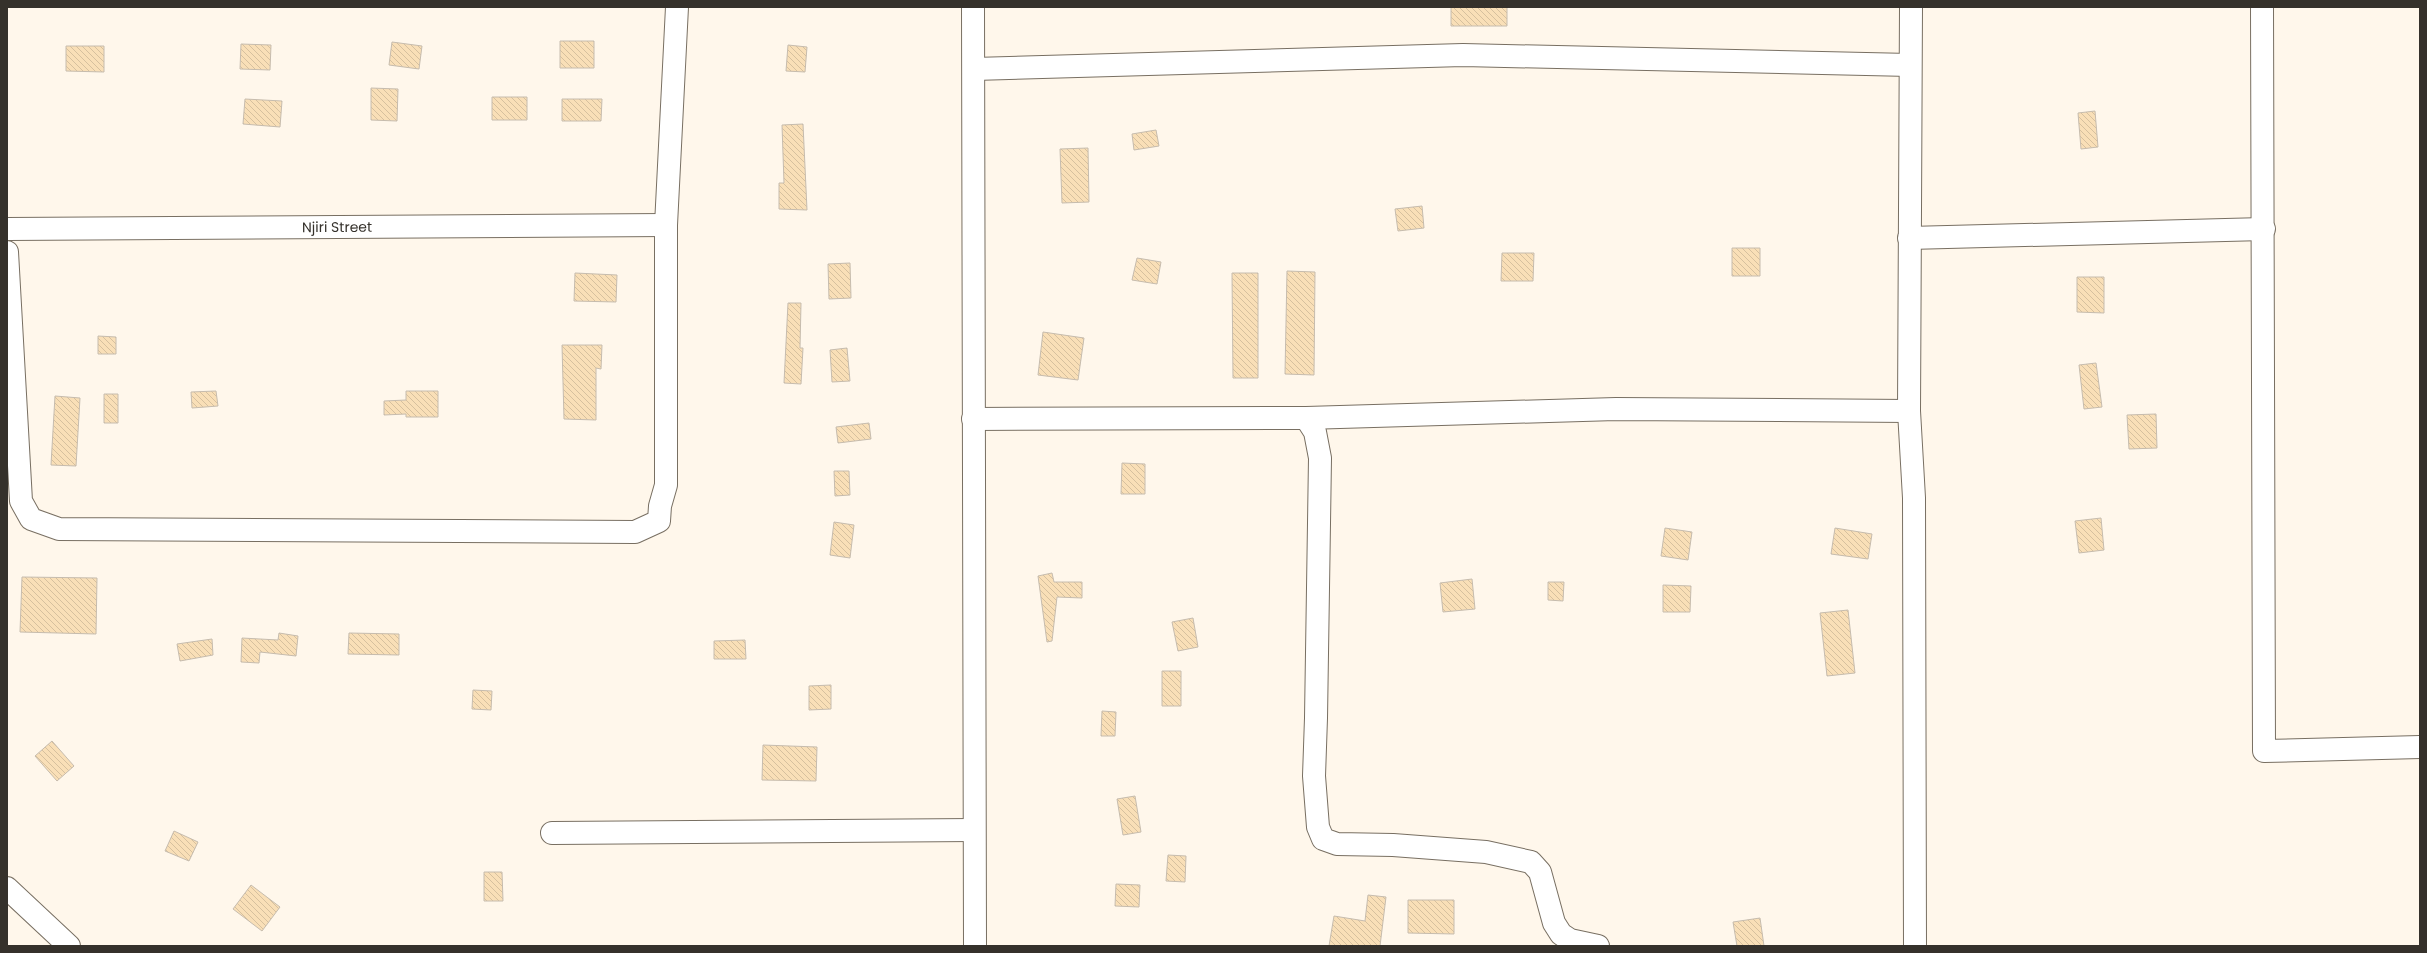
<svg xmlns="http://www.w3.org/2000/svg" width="2427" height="953" viewBox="0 0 2427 953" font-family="Poppins,sans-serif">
	<defs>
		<pattern id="building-back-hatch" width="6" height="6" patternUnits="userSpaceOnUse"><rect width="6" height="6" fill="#f9dfb7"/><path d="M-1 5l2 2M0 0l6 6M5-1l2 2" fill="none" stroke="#d6c09e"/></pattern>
	</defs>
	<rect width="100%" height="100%" fill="#fff7eb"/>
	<!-- building -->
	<path fill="url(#building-back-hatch)" stroke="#c6bcae" d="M1451,7H1507V26H1451Z
		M560,41H594V68H560Z
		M392,42L422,46L419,69L389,65Z
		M241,44L271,45L270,70L240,69Z
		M788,45L807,47L805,72L786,71Z
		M66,46H104V72L66,71Z
		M371,88L398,89L397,121L371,120Z
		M492,97H527V120H492Z
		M245,99L282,101L280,127L243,124Z
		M562,99H602L601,121H562Z
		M2095,111L2098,147L2081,149L2078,113Z
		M803,124L807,210L779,209V183H784L782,125Z
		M1156,130L1159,146L1134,150L1132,134Z
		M1088,148L1089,202L1062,203L1060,149Z
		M1422,206L1424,228L1398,231L1395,209Z
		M1732,248H1760V276H1732Z
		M1502,253H1534L1533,281H1501Z
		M1137,258L1161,262L1157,284L1132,280Z
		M850,263L851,298L829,299L828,264Z
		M1287,271L1315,272L1314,375L1285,374Z
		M575,273L617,275L616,302L574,301Z
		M1232,273H1258V378H1233Z
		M2077,277H2104V313L2077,312Z
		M788,303H801L800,348H803L801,384L784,383Z
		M1043,332L1084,338L1078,380L1038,375Z
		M98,336L116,337V354H98Z
		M562,345H602L601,369L596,368V420L564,419Z
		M847,348L850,381L832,382L830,350Z
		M2096,363L2102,407L2084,409L2079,365Z
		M216,391L218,406L192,408L191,392Z
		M406,391H438V417H406V414L384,415V401L406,400Z
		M104,394H118V423H104Z
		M55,396L80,398L76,466L51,465Z
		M2156,414L2157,448L2129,449L2127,415Z
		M869,423L871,439L838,443L836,427Z
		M1122,463L1145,464V494H1121Z
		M834,471H849L850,495L835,496Z
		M2101,518L2104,550L2079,553L2075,521Z
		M834,522L854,525L850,558L830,555Z
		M1665,528L1692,532L1688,560L1661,556Z
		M1835,528L1872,534L1868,559L1831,554Z
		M1052,573L1054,582H1082V598L1057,597L1052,641L1047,642L1038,576Z
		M22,577L97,578L96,634L20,632Z
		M1472,579L1475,609L1443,612L1440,583Z
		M1548,582H1564L1563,601L1548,600Z
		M1663,585L1691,586L1690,612H1663Z
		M1848,610L1855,673L1827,676L1820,613Z
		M1193,618L1198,647L1178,651L1172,622Z
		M279,633L298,636L296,656L260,652L259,663L241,662L242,638L278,640Z
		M349,633L399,634V655L348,654Z
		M212,639L213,655L180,661L177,644Z
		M745,640L746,659H714V641Z
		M1162,671H1181V706H1162Z
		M831,685V709L809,710V686Z
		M473,690L492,691L491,710L472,709Z
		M1102,711L1116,712L1115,736H1101Z
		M52,741L74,766L57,781L35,756Z
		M763,745L817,747L816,781L762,780Z
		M1135,796L1141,832L1123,835L1117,799Z
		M174,831L198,842L189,861L165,851Z
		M1168,855L1186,856L1185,882L1166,881Z
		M484,872H502L503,901H484Z
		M1116,884L1140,885L1139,907L1115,906Z
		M251,885L280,907L262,931L233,909Z
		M1368,895L1386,897L1380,946H1329L1334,916L1365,921Z
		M1408,900H1454V934L1408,933Z
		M1760,918L1764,946H1737L1733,922Z"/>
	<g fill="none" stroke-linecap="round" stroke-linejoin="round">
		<defs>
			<g id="minor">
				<path d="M973,7L975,946"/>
				<path d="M1911,7L1909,411L1914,498L1915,946"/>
				<path d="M2262,7L2264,751L2420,747"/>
				<path d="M974,69L1463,55L1910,65"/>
				<path id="s1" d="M7,229L666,225"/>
				<path d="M1909,238L2264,229"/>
				<path d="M7,252L21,501L31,519L59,529L635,532L659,521L660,506L666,485V225L677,7"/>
				<path d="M1306,418L1315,432L1320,458L1316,718L1314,776L1318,827L1323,839L1337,844L1393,845L1486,852L1531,862L1540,872L1554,923L1561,934L1570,940L1598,946"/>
				<path d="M973,419L1306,418L1616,409L1909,411"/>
				<path d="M552,833L974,830"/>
				<path d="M7,888L69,946"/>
			</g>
		</defs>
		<!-- minor casing -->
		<use href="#minor" stroke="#786f62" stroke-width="24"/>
		<!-- minor -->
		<use href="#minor" stroke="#fff" stroke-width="22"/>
	</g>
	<g text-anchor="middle" stroke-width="3" stroke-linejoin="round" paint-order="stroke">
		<!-- street labels -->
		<g font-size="14" fill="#35312b" stroke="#fff">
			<text dy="5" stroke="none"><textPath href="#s1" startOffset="330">Njiri Street</textPath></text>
		</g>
	</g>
	<!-- border -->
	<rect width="2427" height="953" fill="none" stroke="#35312b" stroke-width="16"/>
</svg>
